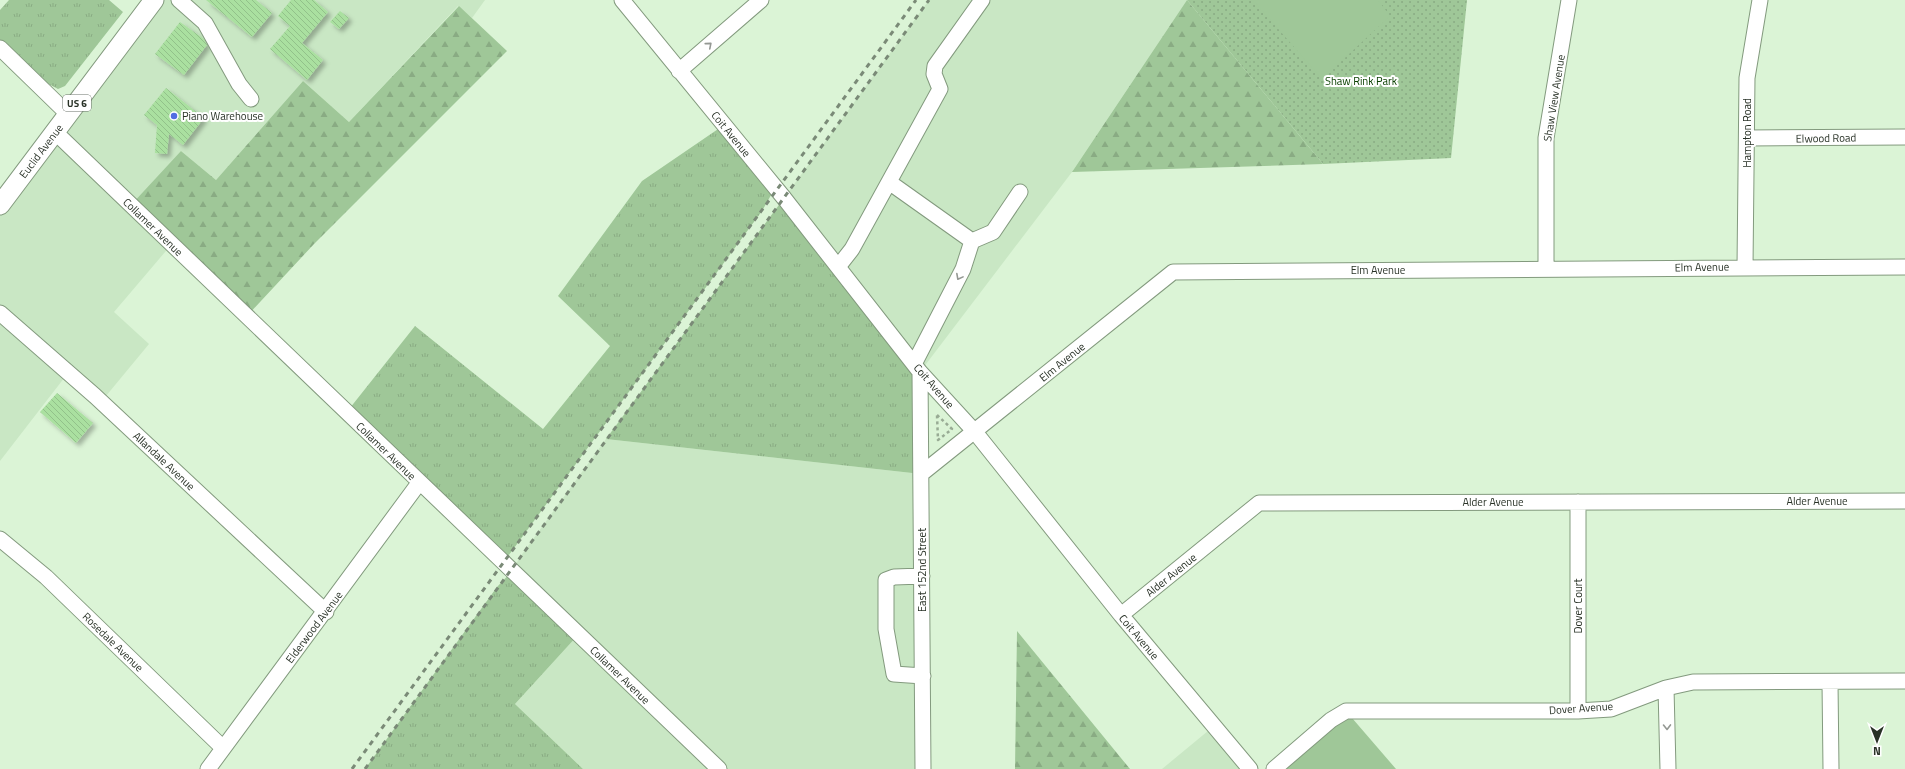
<svg xmlns="http://www.w3.org/2000/svg" width="1905" height="769" viewBox="0 0 1905 769" font-family="'Titillium Web',sans-serif">
	<defs>
		<pattern id="grass-tufts" width="24" height="20" patternUnits="userSpaceOnUse"><rect width="24" height="20" fill="#9fc798"/><path d="M3 7l-1-3M5 7V3M7 7l1-3M15 17l-1-3M17 17v-4M19 17l1-3" fill="none" stroke="#89ab83"/></pattern>
		<pattern id="forest-firs" width="22" height="20" patternUnits="userSpaceOnUse"><rect width="22" height="20" fill="#9fc798"/><path d="M5 1l3.5 6h-7zM16 11l3.5 6h-7z" fill="#89ab83"/></pattern>
		<pattern id="park-dots" width="8" height="8" patternUnits="userSpaceOnUse"><rect width="8" height="8" fill="#9fc798"/><path d="M2 2h.1M6 6h.1" fill="none" stroke="#89ab83" stroke-width="1.8" stroke-linecap="round"/></pattern>
		<pattern id="building-back-hatch" width="6" height="6" patternUnits="userSpaceOnUse"><rect width="6" height="6" fill="#aae0a0"/><path d="M-1 5l2 2M0 0l6 6M5-1l2 2" fill="none" stroke="#92c18a"/></pattern>
		<filter id="shadow"><feDropShadow dx="3.5" dy="3.5" stdDeviation="2" flood-color="#0004"/></filter>
	</defs>
	<rect width="100%" height="100%" fill="#dbf4d6"/>
	<!-- built -->
	<path fill="#c9e7c4" d="M154,0H485L472,18L458,6L349,122L303,81L216,180L181,151L171,245L114,312L149,344L101,402L68,373L0,461V205Z
		M929,0H1187L1072,172L920,372L784,198Z
		M606,439L921,474L923,769H583L515,704L578,635L512,571L520,557Z
		M1214,726L1250,769H1162Z"/>
	<!-- grass -->
	<path fill="url(#grass-tufts)" d="M9,0H109L123,12L65,86L58,89L45,82L0,40V10Z
		M724,125L775,188L762,211L503,563L346,413L415,326L543,429L610,346L558,296L642,181Z
		M784,198L920,372L921,474L606,439Z
		M512,571L578,635L515,704L583,769H365L497,587Z"/>
	<!-- forest -->
	<path fill="url(#forest-firs)" d="M1187,0L1323,164L1072,172Z
		M459,6L507,51L314,244L246,317L131,205L181,151L216,180L303,81L349,122Z
		M1017,631L1130,769H1015Z"/>
	<!-- park -->
	<path fill="url(#park-dots)" d="M1187,0H1467L1451,158L1323,164Z"/>
	<!-- garden -->
	<path fill="#9fc798" d="M1253,0H1378L1390,16L1322,79Z
		M1346,711L1396,769H1274Z"/>
	<!-- building -->
	<path fill="url(#building-back-hatch)" filter="url(#shadow)" d="M206,0H256L272,13L252,37Z
		M291,0H314L328,12L302,43L323,60L307,80L270,49L290,26L278,16Z
		M340,11L349,18L339,29L330,22Z
		M180,22L204,39L207,45L184,75L155,54Z
		M166,88L204,118L183,145L169,134L167,154L155,153L157,125L144,115Z
		M57,393L93,423L76,443L40,412Z"/>
	<g fill="none" stroke-linecap="round" stroke-linejoin="round">
		<defs>
			<path id="minor" d="M179,0L205,23L239,84L251,99
				M622,0L784,198L920,372L975,432L1121,615L1250,769
				M0,48L68,114
				M679,71L761,0
				M55,132L719,769
				M1747,138L1905,137
				M889,182L972,241
				M838,267L852,249L940,89L934,74L935,66L982,0
				M1745,267L1747,78L1760,0
				M1546,269V138L1569,0
				M0,313L95,396L326,612
				M914,364L963,269L972,241L993,232L1020,192
				M920,372L923,769
				M921,474L1173,272L1905,267
				M1578,502V711
				M0,539L46,577L223,748
				M922,576L894,577L886,580V629L894,674L923,676
				M1121,615L1259,503L1905,501
				M1830,682L1831,769
				M1666,688L1668,769
				M208,769L419,483
				M1274,769L1331,720L1346,711H1578L1611,709L1666,688L1693,682L1905,681"/>
			<path id="major" d="M0,205L154,0"/>
		</defs>
		<!-- minor casing -->
		<use href="#minor" stroke="#839a7e" stroke-width="17"/>
		<!-- major casing -->
		<use href="#major" stroke="#839a7e" stroke-width="21"/>
		<!-- path -->
		<path stroke="#98ab94" stroke-width="2.5" stroke-dasharray="3 3" stroke-linecap="butt" d="M937,415L952,429L938,440Z"/>
		<!-- minor -->
		<use href="#minor" stroke="#fff" stroke-width="15"/>
		<!-- major -->
		<use href="#major" stroke="#fff" stroke-width="19"/>
		<!-- rail -->
		<path stroke="#7a8a77" stroke-width="3" stroke-dasharray="5 5" stroke-linecap="butt" d="M352,769L916,0
			M365,769L929,0"/>
	</g>
	<!-- one-way arrows -->
	<defs><path id="oneway-chevron" d="M-2-3.5L2.5 0L-2 3.5" fill="none" stroke-width="1.6" stroke-linecap="round" stroke-linejoin="round"/></defs>
	<g stroke="#949893">
		<use href="#oneway-chevron" transform="translate(709 45) rotate(-41)"/>
		<use href="#oneway-chevron" transform="translate(959 277) rotate(118)"/>
		<use href="#oneway-chevron" transform="translate(1667 727) rotate(89)"/>
	</g>
	<!-- markers -->
	<circle fill="#516de2" stroke="#fff" stroke-width="1.5" cx="174" cy="116" r="4"/>
	<g text-anchor="middle" stroke-width="4" stroke-linejoin="round" paint-order="stroke">
		<!-- shield labels -->
		<rect fill="#fff" stroke="#697068" stroke-width="1" x="63" y="95" width="28" height="16" rx="3"/>
		<g font-size="10" font-weight="bold" fill="#293227">
			<text x="77" y="107">US 6</text>
		</g>
		<!-- park labels -->
		<g font-size="11" fill="#0a4000" stroke="#fff">
			<text x="1361" y="85">Shaw Rink Park</text>
		</g>
		<!-- street labels -->
		<g font-size="11" fill="#293227" stroke="#fff">
			<text transform="translate(1554 98) rotate(-81)" y="4">Shaw View Avenue</text>
			<text transform="translate(1747 133) rotate(-90)" y="4">Hampton Road</text>
			<text transform="translate(731 134) rotate(51)" y="4">Coit Avenue</text>
			<text transform="translate(1826 138) rotate(-1)" y="4">Elwood Road</text>
			<text transform="translate(41 151) rotate(-53)" y="4">Euclid Avenue</text>
			<text transform="translate(153 227) rotate(44)" y="4">Collamer Avenue</text>
			<text transform="translate(1702 267) rotate(-1)" y="4">Elm Avenue</text>
			<text x="1378" y="274">Elm Avenue</text>
			<text transform="translate(1062 362) rotate(-39)" y="4">Elm Avenue</text>
			<text transform="translate(934 386) rotate(49)" y="4">Coit Avenue</text>
			<text transform="translate(386 451) rotate(44)" y="4">Collamer Avenue</text>
			<text transform="translate(164 461) rotate(43)" y="4">Allandale Avenue</text>
			<text x="1817" y="505">Alder Avenue</text>
			<text x="1493" y="506">Alder Avenue</text>
			<text transform="translate(922 570) rotate(-90)" y="4">East 152nd Street</text>
			<text transform="translate(1171 575) rotate(-39)" y="4">Alder Avenue</text>
			<text transform="translate(1578 606) rotate(-90)" y="4">Dover Court</text>
			<text transform="translate(314 627) rotate(-53)" y="4">Elderwood Avenue</text>
			<text transform="translate(1139 637) rotate(50)" y="4">Coit Avenue</text>
			<text transform="translate(113 642) rotate(44)" y="4">Rosedale Avenue</text>
			<text transform="translate(620 675) rotate(44)" y="4">Collamer Avenue</text>
			<text transform="translate(1581 708) rotate(-4)" y="4">Dover Avenue</text>
		</g>
		<!-- poi labels -->
		<g font-size="11" fill="#293227" stroke="#fff" text-anchor="start">
			<text x="182" y="120">Piano Warehouse</text>
		</g>
	</g>
	<!-- north arrow -->
	<g transform="translate(1877 741) rotate(180)" stroke="#ffffff" stroke-width="3" paint-order="stroke">
	<path d="M0-3L7 15L0 10L-7 15Z" fill="#293227"/>
	<text y="-6" font-size="11" font-weight="bold" text-anchor="middle" fill="#293227">N</text>
	</g>
</svg>
